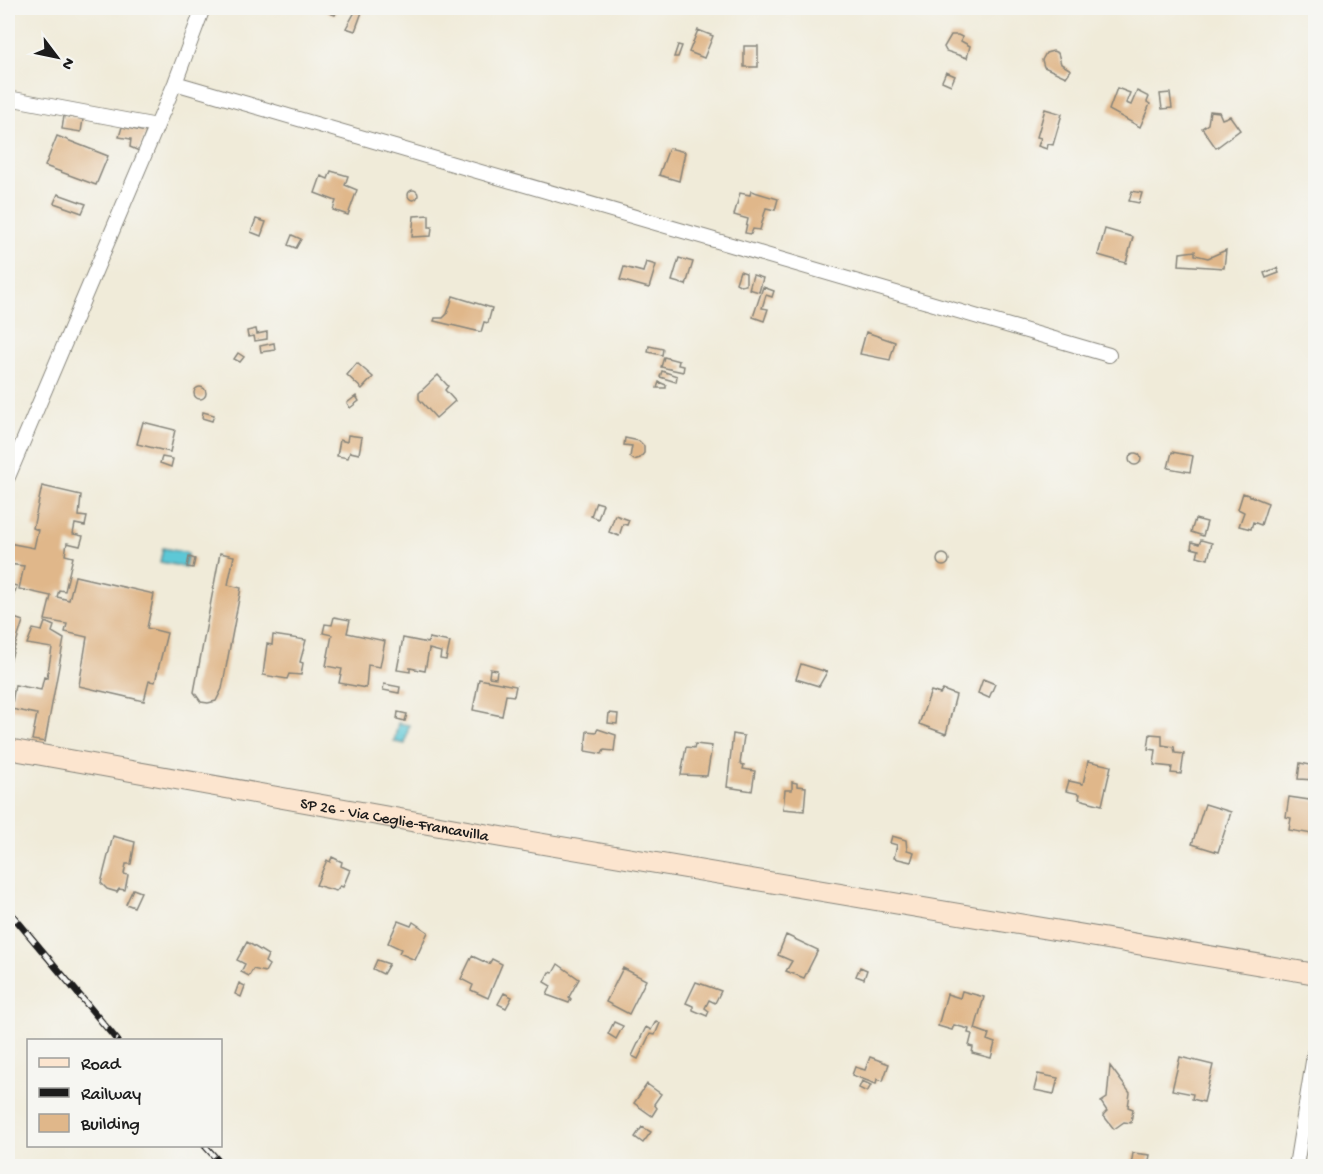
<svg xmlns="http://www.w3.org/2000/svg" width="1323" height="1174" viewBox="0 0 1323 1174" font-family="'Gochi Hand',sans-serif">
	<rect width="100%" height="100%" fill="#f6f6f2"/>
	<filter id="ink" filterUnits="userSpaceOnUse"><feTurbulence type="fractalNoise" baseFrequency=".0167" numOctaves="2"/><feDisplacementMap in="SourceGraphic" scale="12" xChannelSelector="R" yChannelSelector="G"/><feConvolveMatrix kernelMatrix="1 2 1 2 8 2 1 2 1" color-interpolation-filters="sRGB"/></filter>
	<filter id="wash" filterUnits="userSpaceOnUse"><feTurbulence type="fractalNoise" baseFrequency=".008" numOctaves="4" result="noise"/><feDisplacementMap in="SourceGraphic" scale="24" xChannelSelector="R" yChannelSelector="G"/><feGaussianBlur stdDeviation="1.35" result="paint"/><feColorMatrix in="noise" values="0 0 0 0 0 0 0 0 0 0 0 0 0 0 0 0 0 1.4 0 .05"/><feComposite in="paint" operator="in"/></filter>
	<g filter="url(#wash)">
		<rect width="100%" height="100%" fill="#f0ebd9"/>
		<!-- water -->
		<path fill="#5dc8d6" stroke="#3c7279" stroke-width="1.5" d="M163,548L188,553L185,567L160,562Z
			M398,723L409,725L405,744L394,742Z"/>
		<g id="blocks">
			<!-- building -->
			<path fill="#e0b78a" d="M317,8H338L335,15Z
				M355,12H362L355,31L346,28Z
				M698,30L713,36L704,58L689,52Z
				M951,35H958L962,37L961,41L970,46L967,58L946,51L944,47Z
				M678,45L682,46L678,57H674Z
				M744,46H758V67H744Z
				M1053,51L1058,53L1061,64L1071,70L1066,77L1044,67L1042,60L1046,53Z
				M946,72L955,76L951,85L942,81Z
				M1117,88L1130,93L1126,103L1131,105L1137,91L1149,97L1147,102L1150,104L1140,127L1109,110Z
				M1170,93L1172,108L1162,109L1160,94Z
				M1045,109L1062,114L1053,145L1048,144L1047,149L1038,146L1041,138L1037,137Z
				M1210,111L1219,112L1222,119L1230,116L1240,130L1216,148L1202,128L1208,124Z
				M64,116L83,119L81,132L62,129Z
				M122,127L146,132L139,151L130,147L131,139L119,137Z
				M57,136L108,156L96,185L45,166Z
				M669,148L685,152L679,181L659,175Z
				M331,171L348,176L345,185L357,190L348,215L333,210L336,201L315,193L321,176L328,179Z
				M408 195a5 5 0 1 1 10 0a5 5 0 1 1-10 0Z
				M751,191L778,199L775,210L766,208L760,230L753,229L751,234L745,233L748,219L734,215L740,193L750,195Z
				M1132,191L1142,193L1139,203L1129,201Z
				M58,194L86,204L82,213L54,203Z
				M429,215V227H432L431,236L412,237L414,216Z
				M256,219L266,222L261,236L251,232Z
				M1105,229L1133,237L1126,263L1098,255Z
				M292,235L301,239L296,248L288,245Z
				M1226,250L1224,268L1179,265L1180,253L1195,251V255L1208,258Z
				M679,258L693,262L686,285L672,281Z
				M646,262L656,265L649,288L620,280L624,267L643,272Z
				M1277,268L1279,273L1266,278L1264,273Z
				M740,271L746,273V285L741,286L736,283Z
				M753,275L763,278L759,292L749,289Z
				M763,287L774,291L772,297L766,295L762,308L768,309L764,321L753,317Z
				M453,296L492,308L488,323L484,322L481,332L434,321L435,318H443L447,314Z
				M256,329L257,334L267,332V339L255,341L254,336L248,337L247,331Z
				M866,332L895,342L890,360L860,354Z
				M274,343L275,350L261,352L260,346Z
				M649,346L663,349L662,355L648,352Z
				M238,353L244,357L240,362L234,359Z
				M664,357L679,361L678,365L684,366L683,372L661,367Z
				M357,363L373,377L362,389L347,375Z
				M662,371L677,376L676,382L660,377Z
				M438,375L448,386L445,390L455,401L436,418L419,399V393Z
				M659,382L666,385V388H657Z
				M194 393a6 6 0 1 1 12 0a6 6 0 1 1-12 0Z
				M356,396L359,401L350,408L347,403Z
				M203,412L214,415L212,421L202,418Z
				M143,422L175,430L170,452L137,444Z
				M348,435L362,437L359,454L350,452L348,458L337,456L340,440L347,442Z
				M625,438L639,441L644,446V453L640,458L634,460L630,457L632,446L624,445Z
				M1172,452L1193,456L1190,472L1168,468Z
				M1129 459a6 6 0 1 1 12 0a6 6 0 1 1-12 0Z
				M162,457L173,459L171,467L160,463Z
				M42,486L81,495L79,516L87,517L85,526L75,524L73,534L83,536L80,546L67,543L65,555L73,557L65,591L59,590L57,597L69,600L75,576L154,594L147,628L167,633L155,682L149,681L144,701L79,686L87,637L65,632L67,624L45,620L51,596L19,589L24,566L8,564V543L34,548L38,530L33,528Z
				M1243,493L1268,503L1261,525L1253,522L1251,529L1239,526L1244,512L1238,509Z
				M596,502L603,504L598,519L591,516Z
				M615,515L629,520L627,525L623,524L619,536L609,532Z
				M1195,519L1207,522L1203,536L1191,532Z
				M1201,540L1212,543L1208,559L1197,556L1199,550L1191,548L1192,542L1199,544Z
				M220,553L234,556L228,585L241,588L222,689L216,701L208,703L201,702L194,692Z
				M937 560a6 6 0 1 1 12 0a6 6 0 1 1-12 0Z
				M189,557L195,559L193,568L187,567Z
				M8,584L17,586L8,610Z
				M8,616L23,621L8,668Z
				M334,617L350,620L347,633L385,641L380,667L368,665L366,688L339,683L342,669L326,666L332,635L323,633L325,624L332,625Z
				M45,622L54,626L52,632L64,639L45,742L32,740L37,714L11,709L15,685L41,690L44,677L47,678L52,648L27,644L33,629L42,631Z
				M273,635L306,640L300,662L303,663L301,675L289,674L287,679L263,675L267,644L272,645Z
				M403,638L428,643L429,638L450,642L446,660L440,659L441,652L429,649L425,671L410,668V672L397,670Z
				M801,664L827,672L819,686L796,679Z
				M490,669L497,670L496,678L489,677Z
				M479,679L516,686L514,696L506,695L502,716L473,710Z
				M983,679L995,684L989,698L978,693Z
				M384,684L400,687L399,693L383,690Z
				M943,690L956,695L946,734L919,724L931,691L940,694Z
				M398,712L407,714L405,721L397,719Z
				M609,713L618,714L617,724L608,723Z
				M598,729L616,735L614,751L604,750L602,754L585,751L587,731L596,732Z
				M733,734L744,736L740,764L744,765L743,769L755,771L752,791L727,787Z
				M1150,734L1162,735V745L1174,747L1175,753L1184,754L1181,774L1171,773L1172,767L1154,765L1156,750L1148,749Z
				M695,744L712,746L707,776L681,775L686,747L694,748Z
				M1088,761L1111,766L1102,805L1079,799L1080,794L1066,791L1069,781L1083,784Z
				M1300,763L1316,766V780L1298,779Z
				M792,782L797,783V786L806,787L804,811L783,809L785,790H792Z
				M1289,797L1316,801V820L1312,834L1289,830L1291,818L1286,817Z
				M1205,804L1231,812L1218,852L1192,844Z
				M113,836L135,842L131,864H126L124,874L128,875L125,890L119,889L117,892L107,889L101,883Z
				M892,836L906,840L907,850L914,852L911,862L894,858L897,845L890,843Z
				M332,857L342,862L341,866L350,870L343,887L340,886L336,891L316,885L327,860L330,862Z
				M133,889L141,892L134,907L126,904Z
				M398,921L411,926L413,922L428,932L415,960L399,953L401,949L388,943Z
				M786,935L818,950L804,978L786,971L792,961L778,955Z
				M247,942L268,955L265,962L269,965L265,972L253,969L249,976L241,972L245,964L237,960Z
				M472,956L489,964L492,959L502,964L488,998L471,990L473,985L461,979Z
				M377,960L389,964L383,974L373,969Z
				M558,964L579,979L569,997L571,999L569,1003L547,995L551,986L544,982L549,972L553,973Z
				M860,967L867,970L864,979L856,976Z
				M623,968L646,980L629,1014L606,1002Z
				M696,982L721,991L715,1003L709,1000L705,1008L709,1011L707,1016L693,1010V1006L686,1003Z
				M239,983L245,986L241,997L235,994Z
				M962,991L984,997L975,1029L989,1034L987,1040L995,1043L991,1058L972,1053L973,1047L969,1046L972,1034L968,1033L969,1029L954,1025L952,1030L938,1026L947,994L960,998Z
				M504,993L512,997L506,1008L498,1004Z
				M656,1021L660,1023L655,1035L650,1034L638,1059L632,1056L646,1027L651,1030Z
				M614,1022L623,1026L616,1039L608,1034Z
				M870,1057L889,1064L883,1081L877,1079L876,1084L852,1075L855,1067L865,1070Z
				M1180,1057L1213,1065L1204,1102L1192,1099L1193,1094L1172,1090Z
				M1110,1066L1130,1093L1128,1107L1133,1109L1131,1123L1124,1122L1114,1129L1103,1115L1107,1111L1101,1102L1107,1098Z
				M1038,1074L1058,1078L1054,1094L1034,1090Z
				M862,1081L871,1085L867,1092L859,1088Z
				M647,1084L661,1094L654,1104L657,1108L652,1116L634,1103Z
				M642,1127L651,1132L643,1143L635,1137Z
				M1133,1153L1150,1155L1148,1166H1131Z"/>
		</g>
	</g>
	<g filter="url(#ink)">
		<use href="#blocks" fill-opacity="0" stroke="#86847a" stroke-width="1.5"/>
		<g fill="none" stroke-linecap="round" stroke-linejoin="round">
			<defs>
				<path id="street" d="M175,83L1109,355
					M8,98L157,126
					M8,477L175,83L203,8
					M1296,1166L1316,1043"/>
				<g id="secondary">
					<path id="s1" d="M8,749L484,834L1316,974"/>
				</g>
			</defs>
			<!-- street casing -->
			<use href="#street" stroke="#86847a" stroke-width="16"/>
			<!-- secondary casing -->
			<use href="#secondary" stroke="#86847a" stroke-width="22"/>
			<!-- street -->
			<use href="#street" stroke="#fff" stroke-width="14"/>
			<!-- secondary -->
			<use href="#secondary" stroke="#fce5cf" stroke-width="20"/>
			<defs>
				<path id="rail" d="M8,910L117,1040
					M205,1146L223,1166"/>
			</defs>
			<!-- rail casing -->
			<use href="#rail" stroke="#1c1c1c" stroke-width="7"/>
			<!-- rail -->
			<use href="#rail" stroke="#f6f6f2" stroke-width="4.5" stroke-dasharray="14" stroke-linecap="butt"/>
		</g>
	</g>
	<g text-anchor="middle" stroke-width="4.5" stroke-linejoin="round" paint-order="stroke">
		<!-- street labels -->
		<g font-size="16" fill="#1c1c1c" stroke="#f6f6f2">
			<text dy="6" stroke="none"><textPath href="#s1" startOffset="393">SP 26 - Via Ceglie-Francavilla</textPath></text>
		</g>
	</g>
	<!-- margin -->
	<rect width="1323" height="1174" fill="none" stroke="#f6f6f2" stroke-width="30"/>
	<!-- legend -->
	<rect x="27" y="1039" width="195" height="108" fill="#f6f6f2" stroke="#9f9f9c" stroke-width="1.5"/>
	<rect x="39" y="1058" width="30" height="9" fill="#fce5cf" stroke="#9f9f9c" stroke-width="1.5"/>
	<text x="81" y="1069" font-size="18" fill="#1c1c1c">Road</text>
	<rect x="39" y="1088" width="30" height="9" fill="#1c1c1c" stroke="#9f9f9c" stroke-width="1.5"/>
	<text x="81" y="1099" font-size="18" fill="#1c1c1c">Railway</text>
	<rect x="39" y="1114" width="30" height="18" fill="#e0b78a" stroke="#9f9f9c" stroke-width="1.5"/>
	<text x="81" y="1129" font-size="18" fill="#1c1c1c">Building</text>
	<!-- north arrow -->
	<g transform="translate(57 57) rotate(122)" stroke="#f6f6f2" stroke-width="4.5" paint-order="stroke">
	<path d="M0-4.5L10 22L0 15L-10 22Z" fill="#1c1c1c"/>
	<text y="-9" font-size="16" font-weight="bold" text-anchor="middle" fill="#1c1c1c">N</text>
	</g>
</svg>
